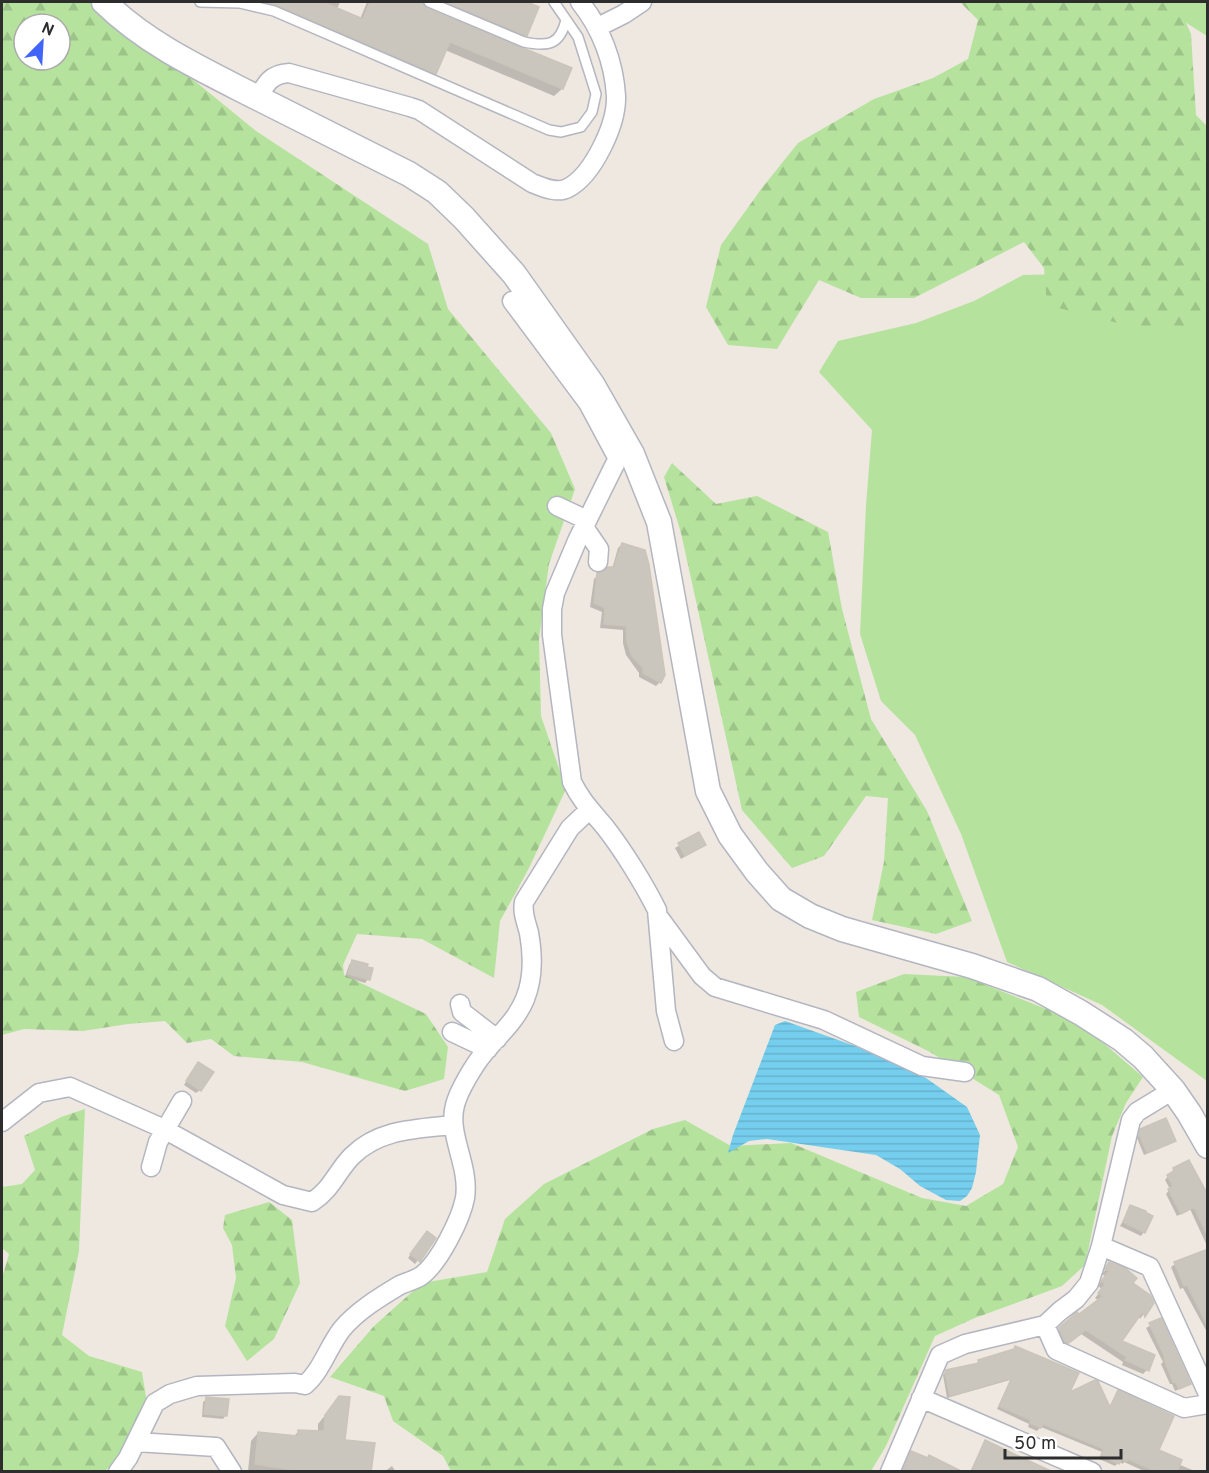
<svg xmlns="http://www.w3.org/2000/svg" width="1209" height="1473" viewBox="0 0 1209 1473" font-family="Overpass,sans-serif">
	<defs>
		<pattern id="forest-firs" width="22" height="20" patternUnits="userSpaceOnUse" patternTransform="scale(1.5)"><rect width="22" height="20" fill="#b5e39d"/><path d="M5 1l3.5 6h-7zM16 11l3.5 6h-7z" fill="#9cc388"/></pattern>
		<pattern id="water-rules" width="6" height="5" patternUnits="userSpaceOnUse" patternTransform="scale(1.5)"><rect width="6" height="5" fill="#75ceee"/><path d="M0 2.5h6" fill="none" stroke="#66b1cc"/></pattern>
	</defs>
	<rect width="100%" height="100%" fill="#eee8e0"/>
	<!-- grass -->
	<path fill="#b5e39d" d="M1153,2H1207V36Z
		M1064,274L1207,283V1081L1102,1005L1007,962L961,834L915,735L881,701L860,634L866,505L872,430L819,372L838,341L916,323L974,301L1023,275Z"/>
	<!-- forest -->
	<path fill="url(#forest-firs)" fill-rule="evenodd" d="M2,2H98L256,131L428,244L448,309L551,433L575,489L549,564L539,639L541,716L566,789L529,868L500,921L494,978L422,939L357,934L343,965L344,975L426,1014L448,1047L444,1079L405,1091L302,1062L234,1056L211,1039L187,1043L165,1021L128,1024L83,1031L24,1029L2,1035ZM24,24H60V60H24Z
		M960,2H1177L1191,34L1196,115L1207,126V324L1153,332L1047,305L1044,268L1024,242L914,298H861L819,280L777,349L728,345L706,307L721,245L762,188L798,143L874,99L933,78L968,59L978,20Z
		M672,463L716,504L757,496L828,532L842,609L871,719L927,811L972,921L936,934L872,920L884,862L888,798L866,796L824,856L792,868L742,810L681,533L664,477Z
		M904,974L966,977L1079,1022L1143,1077L1126,1103L1112,1136L1085,1265L1062,1286L975,1318L935,1336L886,1446L871,1471H451L443,1456L393,1421L384,1396L330,1377L374,1326L422,1283L487,1272L505,1219L544,1184L653,1129L685,1120L731,1146L791,1143L922,1198L966,1206L1003,1184L1018,1147L999,1095L930,1052L859,1017L856,992Z
		M85,1109L79,1251L62,1335L89,1356L142,1372L148,1410L110,1467L104,1471H2V1278L9,1254L2,1248V1187L22,1184L35,1170L24,1136L61,1117Z
		M269,1202L292,1220L300,1283L274,1339L247,1361L225,1326L236,1278L232,1245L223,1228L225,1215Z"/>
	<!-- water -->
	<path fill="url(#water-rules)" d="M785,1021L855,1046L926,1078L967,1107L980,1135L976,1172L972,1188L967,1196L960,1201L946,1200L920,1186L900,1169L876,1155L767,1139L749,1141L728,1153L733,1135L775,1025Z"/>
	<!-- shadow -->
	<path fill="#0003" d="M238,2H340L337,9L360,19L367,2H419L425,9L570,69L562,89L554,96L445,50L435,73L428,81L269,12Z
		M420,2H523L537,7L526,35L518,42Z
		M622,544L660,682L656,686L639,677V673L626,655L623,643V630L600,628L602,612L590,607L594,579L598,575L612,569L618,548Z
		M698,834L704,845L681,859L675,848Z
		M352,961L365,968L368,979L365,983L345,977L349,965Z
		M195,1067L200,1090L196,1093L184,1085Z
		M1141,1130L1174,1141L1170,1144L1144,1155L1137,1138Z
		M1174,1169L1208,1195V1248L1190,1209L1177,1216L1166,1194L1170,1189L1165,1180Z
		M1131,1207L1144,1232L1141,1236L1120,1226Z
		M424,1237L434,1238L415,1264L408,1258Z
		M1208,1250V1334L1183,1288L1180,1289L1171,1267L1175,1264Z
		M1110,1264L1152,1303L1140,1319L1138,1315L1120,1342L1147,1370L1143,1374L1122,1365L1123,1362L1081,1334L1063,1347L1055,1333L1099,1301L1095,1298L1102,1289L1098,1286L1105,1276L1102,1274Z
		M1160,1320L1189,1384L1175,1391L1172,1384H1170L1161,1364L1163,1362L1146,1328Z
		M979,1361L1067,1395L1109,1408L1118,1392L1157,1451L1178,1464L1197,1472H1146L1124,1462L1123,1464L1119,1462L1115,1466L1099,1459L1102,1452L1041,1427L1037,1431L1028,1427L1029,1424L997,1409L1010,1380L947,1398L943,1375L947,1371L975,1365Z
		M340,1397L343,1441L370,1472L248,1471L251,1441L258,1433L293,1437L299,1431L318,1432V1424Z
		M207,1399L226,1415L223,1419L202,1417L203,1402Z
		M985,1442L1050,1472H970Z
		M392,1466L396,1472H384Z"/>
	<!-- building -->
	<path fill="#cac6be" stroke="#cac4b9" stroke-width="1.5" d="M263,2H323L363,19L370,2H422L426,8L572,68L563,89L450,42L436,74L277,5Z
		M445,2H527L539,7L527,36Z
		M622,543L645,550L649,565L665,675L661,683L643,673V668L632,656L627,642L626,626L604,624L605,608L594,603L597,573L603,572L608,567H614Z
		M699,832L706,845L685,856L678,843Z
		M352,960L368,964L367,967L373,968L370,980L348,974Z
		M198,1062L214,1072L201,1091L186,1081Z
		M1166,1118L1176,1141L1147,1153L1139,1134L1140,1129Z
		M1189,1160L1208,1195V1237L1194,1207L1181,1214L1168,1189L1173,1186L1167,1175L1174,1171L1173,1168Z
		M1130,1205L1146,1211L1145,1212L1153,1216L1145,1233L1123,1222Z
		M427,1231L436,1238L420,1262L410,1254Z
		M1208,1249V1327L1187,1285L1184,1286L1174,1262Z
		M1109,1262L1125,1268L1137,1278L1133,1283L1150,1295L1154,1303L1145,1317L1143,1311L1122,1341L1155,1355L1149,1371L1125,1360L1127,1357L1086,1330L1069,1343L1065,1342L1059,1328L1077,1312L1079,1314L1103,1296L1098,1293L1105,1284L1101,1281L1109,1271L1105,1269Z
		M1161,1318L1191,1384L1179,1389L1175,1381L1173,1382L1164,1359L1166,1360L1149,1323Z
		M1015,1346L1079,1373L1070,1392L1095,1380L1098,1381L1110,1407L1118,1390L1174,1416L1159,1450L1182,1460L1177,1472H1157L1128,1459L1127,1461L1122,1459L1119,1464L1101,1455L1104,1449L1043,1424L1041,1428L1030,1423L1031,1420L999,1406L1012,1378L950,1396L945,1373L946,1370L979,1363L978,1360L1014,1349Z
		M339,1396L350,1397L345,1440L375,1443L371,1472H306L255,1464L258,1432L298,1436V1430L324,1431L325,1415Z
		M206,1397L229,1399L227,1416L204,1414Z
		M985,1440L1012,1453L1053,1472H971Z
		M911,1451L928,1458L929,1455L963,1472H902Z"/>
	<g fill="none" stroke-linecap="round" stroke-linejoin="round">
		<defs>
			<path id="service" d="M200,2L240,3L274,11L549,130L561,132L581,127L592,112L596,94L578,37L554,2
				M429,2L524,42C548,47 560,45 566,20"/>
			<path id="minor" d="M598,27L624,14L642,2
				M258,98C266,83 271,74 289,73L410,107L419,110L532,183C542,187 557,194 568,188C593,175 617,124 616,96C614,62 601,28 580,2
				M512,301L588,403L618,459
				M632,454L618,459L614,466L577,541L555,593L552,609V635L572,782C582,802 591,810 605,827C623,850 644,884 657,910L666,1011L674,1041
				M557,506L587,520
				M584,527L599,549L598,562
				M658,916L702,976L715,987L824,1020L922,1066L965,1072
				M460,1004L462,1012L497,1039
				M452,1032L488,1049
				M2,1122L39,1093L70,1087L162,1128L283,1195L312,1202C332,1189 337,1171 352,1156C379,1129 416,1129 453,1125
				M151,1167L158,1142L182,1101
				M1101,1246L1150,1267L1208,1394
				M1045,1325L1056,1350L1184,1408L1208,1404
				M921,1398L1092,1472
				M136,1442L216,1447L232,1472
				M118,1472L128,1458L155,1403L170,1394L197,1386L295,1383L305,1385C322,1370 328,1347 342,1329C357,1311 380,1297 400,1285C407,1282 415,1280 421,1276C439,1263 461,1219 465,1198C470,1165 447,1135 455,1105C459,1090 474,1065 484,1053C498,1036 516,1021 525,999C534,977 533,955 529,933C526,921 522,913 524,902L570,828L589,810
				M890,1472L940,1355L965,1344L1045,1325L1060,1311L1076,1299L1089,1283L1101,1246L1131,1120L1137,1112L1173,1090"/>
			<path id="tertiary" d="M104,2C147,44 201,69 254,96C306,122 358,148 409,174L437,192L464,218L514,274L592,384L632,454L659,522L708,791L730,835L757,872L781,899L810,916L842,929L972,966L1038,989L1081,1013L1123,1040L1143,1057L1173,1090L1189,1113L1208,1146"/>
		</defs>
		<!-- service casing -->
		<use href="#service" stroke="#b3b6c0" stroke-width="12"/>
		<!-- minor casing -->
		<use href="#minor" stroke="#b3b6c0" stroke-width="21"/>
		<!-- tertiary casing -->
		<use href="#tertiary" stroke="#b3b6c0" stroke-width="27"/>
		<!-- service -->
		<use href="#service" stroke="#fff" stroke-width="9"/>
		<!-- minor -->
		<use href="#minor" stroke="#fff" stroke-width="18"/>
		<!-- tertiary -->
		<use href="#tertiary" stroke="#fff" stroke-width="24"/>
	</g>
	<!-- border -->
	<rect width="1209" height="1473" fill="none" stroke="#2d2d2d" stroke-width="6"/>
	<!-- north arrow -->
	<g transform="translate(42 42) rotate(24)"><circle r="28" fill="#ffffff" stroke="#ababab" stroke-width="1.5"/>
	<path d="M0-4.5L10 22L0 15L-10 22Z" fill="#4264f8"/>
	<text y="-9" font-size="16" font-weight="bold" text-anchor="middle" fill="#2d2d2d">N</text>
	</g>
	<!-- scale -->
	<path d="M1005 1449v9h116v-9" fill="none" stroke="#2d2d2d" stroke-width="3"/>
	<text x="1014" y="1449" font-size="18" fill="#2d2d2d" stroke="#ffffff" stroke-width="4.5" paint-order="stroke">50 m</text>
</svg>
